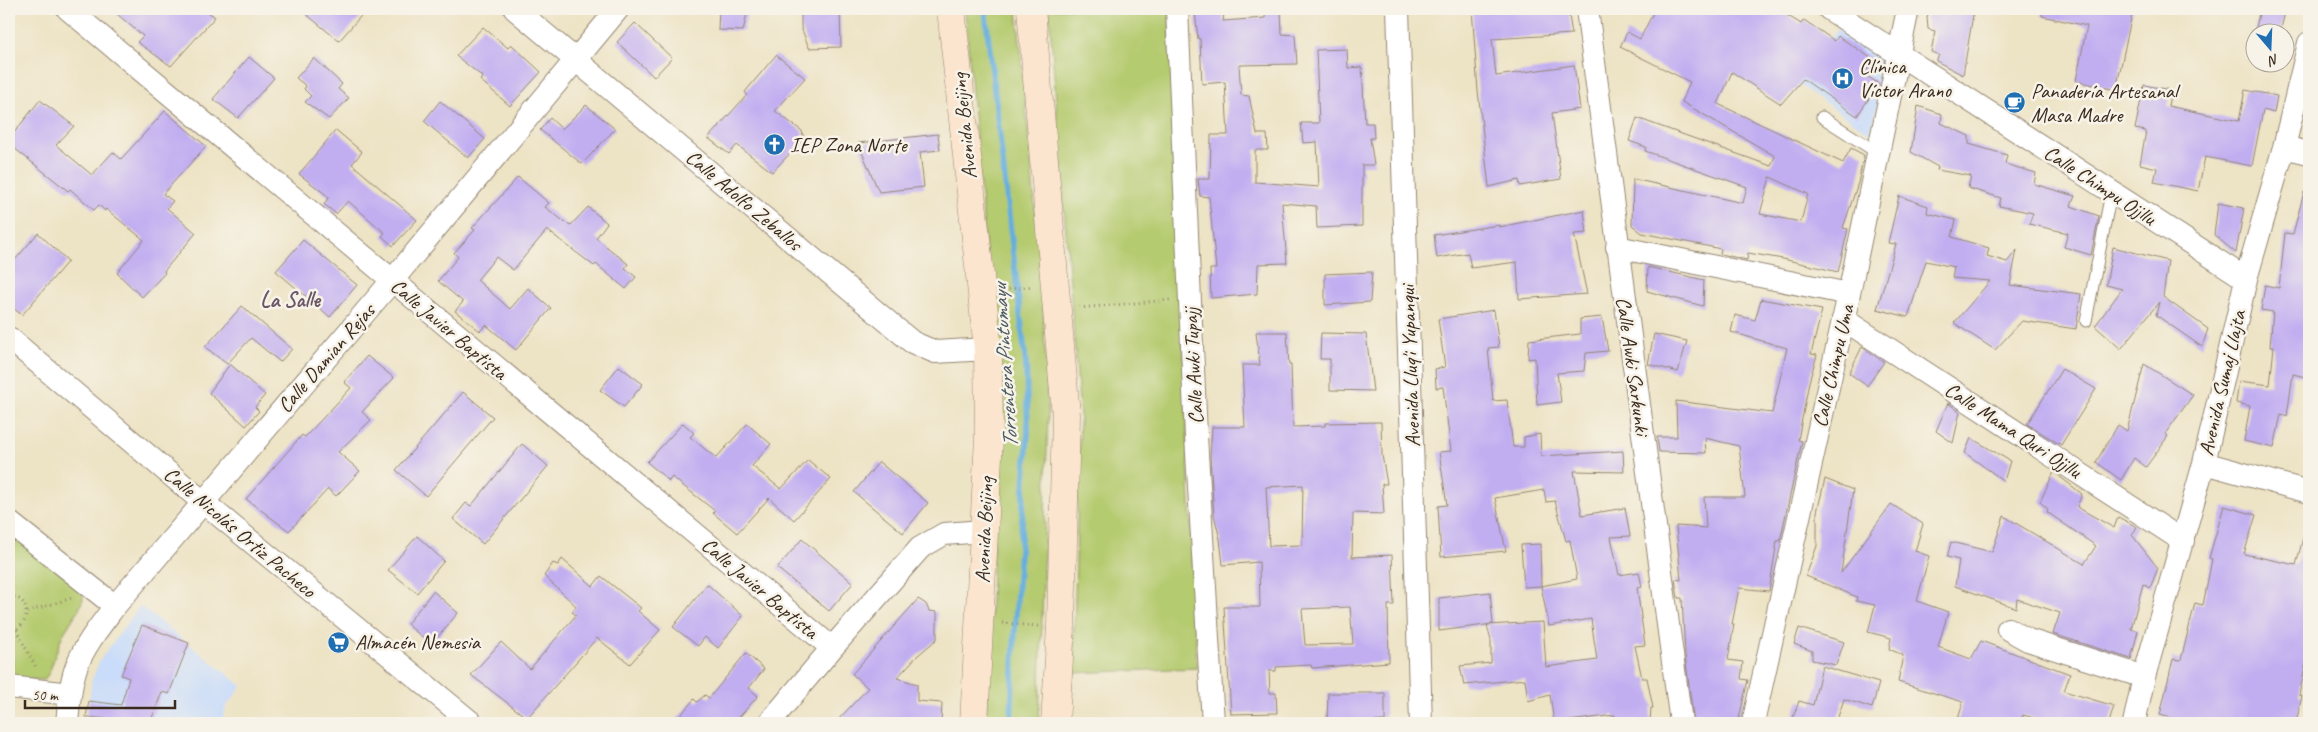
<svg xmlns="http://www.w3.org/2000/svg" width="2318" height="732" viewBox="0 0 2318 732" font-family="Caveat,sans-serif">
	<rect width="100%" height="100%" fill="#f7f3e8"/>
	<filter id="ink" filterUnits="userSpaceOnUse"><feTurbulence type="fractalNoise" baseFrequency=".02" numOctaves="2"/><feDisplacementMap in="SourceGraphic" scale="10" xChannelSelector="R" yChannelSelector="G"/><feConvolveMatrix kernelMatrix="1 2 1 2 8 2 1 2 1" color-interpolation-filters="sRGB"/></filter>
	<filter id="wash" filterUnits="userSpaceOnUse"><feTurbulence type="fractalNoise" baseFrequency=".0096" numOctaves="4" result="noise"/><feDisplacementMap in="SourceGraphic" scale="20" xChannelSelector="R" yChannelSelector="G"/><feGaussianBlur stdDeviation="1.12" result="paint"/><feColorMatrix in="noise" values="0 0 0 0 0 0 0 0 0 0 0 0 0 0 0 0 0 1.4 0 .05"/><feComposite in="paint" operator="in"/></filter>
	<g filter="url(#wash)">
		<rect width="100%" height="100%" fill="#ede3c5"/>
		<!-- built -->
		<path fill="#c9dcf9" d="M1838,29L1879,56L1885,72L1871,134L1798,84Z
			M140,606L242,686L226,707L221,723H147L87,717L92,680L100,660Z"/>
		<!-- green -->
		<path fill="#b5cb6f" stroke="#787a46" d="M965,9H1017L1042,285L1048,413L1039,723H986L999,404Z
			M1049,9H1169L1197,668L1073,673L1080,415Z
			M9,530L82,590L83,599L79,609L62,636L49,673L44,680L9,679Z"/>
		<g fill="none" stroke-linecap="round" stroke-linejoin="round">
			<!-- stream -->
			<path stroke="#65aedc" stroke-width="6" d="M985,9L1026,364L1028,431L1015,626L1011,723"/>
		</g>
		<g id="blocks">
			<!-- building -->
			<path fill="#c1aef1" fill-rule="evenodd" d="M111,9H204L215,17L171,66L137,42L143,36Z
				M300,9H367L339,41Z
				M719,9H748L743,31L718,30Z
				M801,9H840L841,47L809,48L801,27Z
				M1266,9H1281L1282,34L1295,35L1297,64L1239,65L1241,95L1249,96L1257,134H1267L1268,150H1255V182L1319,187L1317,142L1303,143L1301,123H1319L1316,50L1347,49L1348,68L1362,67L1365,123H1373L1374,138H1370L1374,165H1362V226L1317,228L1316,206L1282,203L1287,263L1258,264L1257,294L1211,298L1210,269H1216L1209,197L1200,196L1198,179H1210L1211,135H1228L1225,82L1202,84L1200,39H1198L1195,11L1224,13L1223,21L1265,18Z
				M1472,9H1501V11L1568,9L1572,34L1492,39L1496,76L1574,65L1580,109L1552,113L1561,179L1520,186L1519,180L1489,187L1478,91Z
				M1655,9H1777L1801,24L1804,20L1835,41L1838,36L1874,60L1864,74L1879,84L1857,116L1803,79L1781,104L1732,72L1718,104L1843,163L1851,148L1864,155L1858,183L1843,228L1848,229L1838,272L1783,259L1748,253L1747,260L1720,254L1721,249L1642,233L1632,225L1633,179L1743,203L1747,187L1645,151L1646,147L1629,141L1637,118L1771,166L1775,156L1682,102L1690,82L1620,47L1627,32L1640,39ZM1770,177L1808,194L1801,222L1760,214Z
				M1930,9H1974L1963,75L1936,61L1939,55L1931,52L1935,31L1928,29L1927,17Z
				M2043,9H2133L2116,90L2076,81L2087,26L2042,16Z
				M2260,9H2286L2280,32H2255Z
				M635,23L672,58L654,77L617,42Z
				M483,27L508,48L511,44L541,72L510,106L480,80L483,77L456,56Z
				M776,55L805,78L775,111L802,131L804,139L772,172L737,145L729,154L708,138L747,95L745,92Z
				M249,57L274,78L238,118L213,99Z
				M314,58L342,84L338,89L349,98L329,119L305,102L311,96L304,89L306,86L296,78Z
				M2144,85L2171,90L2168,106L2239,121L2245,90L2277,96L2274,113L2263,110L2252,166L2205,157L2198,191L2154,182L2157,168L2140,164L2146,131L2135,129Z
				M40,100L74,126L56,145L92,175L113,152L121,159L165,111L206,146L163,194L173,201L167,208L196,233L164,271L165,273L142,297L117,273L144,240L106,209L105,211L99,205L94,210L70,189L68,191L9,144V139Z
				M440,101L485,139L468,158L424,121Z
				M586,105L615,129L582,164L540,130L550,118L562,129Z
				M1918,106L1942,114L1941,123L1969,136V144L2007,155L2005,164L2036,173L2034,184L2075,196L2071,206L2099,216L2091,255L2064,247L2068,233L2029,224L2033,213L1999,206L2001,198L1968,188L1971,176L1937,170L1938,167L1911,152Z
				M336,130L362,152L352,164L417,220L393,246L382,236L385,233L348,201L336,214L324,204L329,197L299,174Z
				M938,134L940,150L920,152L924,187L879,192L858,143Z
				M518,177L549,203L545,207L570,226L588,207L607,223L596,238L628,264L625,268L636,277L626,289L596,264L594,266L547,230L513,270L496,257L477,280L510,309L528,288L551,308L516,350L486,325L480,331L455,311L463,302L438,281L458,257L454,253L475,230L472,228Z
				M2304,192H2309V378L2293,374L2287,416L2281,414L2274,448L2244,441L2250,406L2236,403L2239,381L2270,385L2274,347H2270L2273,312L2261,310L2265,285L2279,288L2285,233L2293,234Z
				M1899,196L1928,206L1927,213L1956,220L1952,237L1989,248L1987,256L2007,262L2017,250L2010,285L2081,294L2076,329L2022,321L1995,350L1954,323L1990,281L1952,278L1954,267L1926,261L1908,317L1877,309L1896,244L1888,243Z
				M2218,203L2244,208L2236,253L2214,235Z
				M1584,210L1587,233L1574,234L1587,294L1519,299L1517,262L1471,268L1468,253L1437,258L1434,235L1499,225V227Z
				M38,233L68,261L22,315L9,305V267Z
				M303,240L357,285L330,317L276,271Z
				M2113,247L2168,261L2163,297L2208,329L2202,347L2156,315L2159,302L2121,349L2095,326L2122,289L2106,285Z
				M1648,267L1704,280L1703,306L1647,291Z
				M1372,272L1370,302L1325,305V274Z
				M1761,299L1822,310L1811,354L1817,355L1809,382L1798,440L1802,441L1780,541H1777L1769,591L1739,588L1732,624H1734L1728,660L1743,662L1741,679L1748,680L1738,723H1694L1685,655L1682,598H1678L1675,579L1681,580L1676,526L1706,528L1704,497H1745L1739,446L1705,438L1706,453L1659,452L1657,437H1677L1676,401L1772,413L1787,348L1731,332L1735,315L1755,320Z
				M242,306L292,349L280,362L251,338L227,364L205,347Z
				M1494,310L1499,347L1488,348L1493,401L1507,400L1513,447H1524V437L1540,434L1541,456L1623,451L1624,472L1574,471L1582,515L1625,508L1630,536L1611,537L1619,575L1639,572L1642,587L1637,588L1645,645L1635,646L1642,678H1647L1653,708H1651L1650,723H1615V715L1554,723L1550,695L1528,701L1525,679L1464,685L1460,666L1491,663V641L1487,625L1543,622L1546,667L1597,660L1591,619L1549,626L1541,586L1577,579L1570,540L1566,541L1555,501L1546,502L1544,490L1495,498L1506,551L1441,557L1438,506L1447,505L1439,452L1451,451L1443,387L1436,388L1435,369L1445,367L1438,319Z
				M1602,317L1608,351L1586,353L1584,371L1557,373L1561,402L1537,405L1535,358L1528,359L1529,340L1580,334V319Z
				M1256,332H1287L1289,365H1291L1293,427L1325,426V423L1381,422L1382,455L1387,484H1382L1384,514L1353,513L1352,557L1392,555L1394,605H1388L1389,662L1312,668L1311,665L1276,667V671H1269L1270,693H1276L1277,713L1231,714L1224,607H1260L1259,562L1223,565L1220,539L1214,515L1210,457L1212,427H1245L1242,365H1260ZM1303,485L1302,545L1269,546L1266,487ZM1350,607L1353,644L1305,645L1302,609Z
				M1321,333L1366,334L1373,391L1330,390V359H1320Z
				M1654,334L1687,341L1678,372L1648,364Z
				M1862,347L1884,362L1867,386L1849,373Z
				M367,356L394,378L362,412L371,420L338,452L360,471L336,496L328,489L289,531L246,499L302,435L305,437L351,388L344,382Z
				M230,364L265,395L255,407L259,411L246,426L209,393Z
				M2144,364L2193,395L2165,434L2168,436L2146,467L2134,458L2121,480L2096,462L2118,425L2127,431Z
				M619,366L643,384L624,407L600,390Z
				M2062,369L2096,389L2061,445L2027,424Z
				M463,392L493,417L426,496L396,470Z
				M1948,403L1960,412L1953,443L1936,431Z
				M683,423L694,433L690,437L716,458L747,424L771,444L752,466L781,489L808,460L831,479L794,520L769,498L737,533L713,513L715,511L672,477L669,481L647,462Z
				M1971,438L2010,461L2004,481L1965,453Z
				M522,444L548,466L483,544L453,519L466,503L471,506Z
				M879,462L928,503L903,533L854,492Z
				M2054,472L2082,494L2077,507L2114,528L2118,517L2137,527L2132,535L2158,568L2150,588L2143,584L2131,629L2138,631L2131,659L2053,634L2060,613L2017,599L2016,608L1955,586L1959,560L1947,557L1951,542L1992,552L2004,516L2084,564L2096,546L2047,512L2048,509L2040,502Z
				M1825,479L1853,490L1841,573L1891,504L1923,524L1915,551L1929,556L1917,601L1948,612L1938,647L1971,659L1981,641L2070,674L2064,691L2114,706L2109,723H2052L2023,715L2021,723H1957L1963,702L1898,682L1903,655L1889,649L1891,638L1868,632L1875,605L1856,601L1857,597L1806,576L1817,546V512Z
				M2224,506L2256,515L2244,554L2296,565L2304,534L2309,535V649L2299,695L2302,696L2296,723H2190L2160,715L2173,659L2181,660L2195,603L2203,605L2212,559L2209,558Z
				M417,536L444,561L417,593L388,570Z
				M802,539L853,583L829,611L777,568Z
				M1540,544L1541,586L1524,587L1521,545Z
				M562,559L593,586L601,576L641,608L638,611L660,630L630,664L597,638L527,718L471,675L501,642L530,669L576,615L572,612L576,606L544,576L553,563L558,565Z
				M707,584L743,616L718,648L705,637L698,646L673,627Z
				M433,591L458,613L431,645L407,624Z
				M1490,592L1493,624L1439,631V598Z
				M918,599L926,604L929,611L937,612V639L917,656L897,678L917,684V701L942,703L941,723H835L868,688L852,674Z
				M142,625L189,643L169,694L162,692L150,723L86,717L89,701L121,705L129,678L121,675Z
				M1799,628L1844,642L1836,665L1812,660V651L1794,644Z
				M746,653L764,669L749,688L758,696L734,723H674L694,699L697,702L705,695L709,698Z
				M1822,666L1879,683L1872,708L1844,699L1836,723H1791L1799,701L1813,705Z
				M1328,693H1385V721L1327,723Z"/>
		</g>
	</g>
	<g filter="url(#ink)">
		<use href="#blocks" fill-opacity="0" stroke="#948672" stroke-width="1"/>
		<g fill="none" stroke-linecap="round" stroke-linejoin="round">
			<defs>
				<path id="service" d="M1822,117L1878,153
					M2086,321L2111,193"/>
				<path id="minor" d="M68,9L832,648
					M515,9L912,342L935,352L988,349
					M1177,9L1196,436L1213,723
					M1398,9L1421,723
					M1587,9L1681,723
					M1829,9L2246,279
					M2284,147L2309,153
					M1617,247L1849,294
					M1843,319L2183,541
					M9,338L203,502L472,723
					M2204,463L2309,492
					M9,522L115,606
					M2008,629L2028,640L2144,677
					M9,687L70,694
					M67,723C69,704 70,683 77,665C86,643 101,625 115,606L391,282L618,9
					M769,723L832,648L920,548L944,534L983,531
					M1753,723L1849,294L1908,9
					M2134,723L2144,677L2204,463L2246,279L2284,147L2309,43"/>
				<path id="secondary" d="M951,9L988,349L989,437L974,723
					M1031,9L1066,415L1061,626L1055,723"/>
			</defs>
			<!-- service casing -->
			<use href="#service" stroke="#948672" stroke-width="13"/>
			<!-- minor casing -->
			<use href="#minor" stroke="#948672" stroke-width="24"/>
			<!-- secondary casing -->
			<use href="#secondary" stroke="#948672" stroke-width="29"/>
			<!-- path -->
			<path stroke="#948672" stroke-width="3" stroke-dasharray="1 4" stroke-linecap="butt" d="M1004,290L1033,286
				M1079,308L1170,300
				M9,596C33,597 31,628 9,632
				M27,612L72,598
				M1002,623L1038,626
				M16,630L37,669"/>
			<!-- service -->
			<use href="#service" stroke="#fff" stroke-width="11"/>
			<!-- minor -->
			<use href="#minor" stroke="#fff" stroke-width="22"/>
			<!-- secondary -->
			<use href="#secondary" stroke="#fce5cf" stroke-width="28"/>
		</g>
	</g>
	<!-- icons -->
	<defs>
		<symbol id="hospital-disc" viewBox="-11 -11 22 22"><circle r="9.5" fill="#1f6fb2" stroke="#f7f3e8"/><path d="M-5-5h3v3.5h4V-5h3V5h-3V1.5h-4V5h-3Z" fill="#fff"/></symbol>
		<symbol id="cafe-disc" viewBox="-11 -11 22 22"><circle r="9.5" fill="#1f6fb2" stroke="#f7f3e8"/><path d="M-5.5-4.5H6V0H3Q3 3.5 0 3.5H-2.5Q-5.5 3.5-5.5 0ZM3-3.2v2h1.7v-2ZM-6 4.5H4V6H-6Z" fill="#fff"/></symbol>
		<symbol id="church-disc" viewBox="-11 -11 22 22"><circle r="9.5" fill="#1f6fb2" stroke="#f7f3e8"/><path d="M-1.2-6h2.4v3.5h3.3v2.4h-3.3V6h-2.4V-.1h-3.3v-2.4h3.3Z" fill="#fff"/></symbol>
		<symbol id="supermarket-disc" viewBox="-11 -11 22 22"><circle r="9.5" fill="#1f6fb2" stroke="#f7f3e8"/><path d="M-6-5.5h2.5l.6 2H6L4.5 2H-2.5L-4.4-4H-6ZM-1.5 3.2a1.3 1.3 0 1 0 .1 0ZM3 3.2a1.3 1.3 0 1 0 .1 0Z" fill="#fff"/></symbol>
	</defs>
	<g fill-rule="evenodd">
		<use href="#hospital-disc" x="1830" y="66" width="25" height="25"/>
		<use href="#cafe-disc" x="2002" y="90" width="25" height="25"/>
		<use href="#church-disc" x="762" y="132" width="25" height="25"/>
		<use href="#supermarket-disc" x="326" y="630" width="25" height="25"/>
	</g>
	<g text-anchor="middle" stroke-width="5" stroke-linejoin="round" paint-order="stroke">
		<!-- poi labels -->
		<g font-size="21" fill="#3b2a1e" stroke="#f7f3e8" text-anchor="start">
			<text x="1859" y="73">Clínica<tspan x="1859" dy="24">Víctor Arano</tspan></text>
			<text x="2031" y="98">Panadería Artesanal<tspan x="2031" dy="24">Masa Madre</tspan></text>
			<text x="790" y="152">IEP Zona Norte</text>
			<text x="355" y="649">Almacén Nemesia</text>
		</g>
		<!-- street labels -->
		<g font-size="21" fill="#3b2a1e" stroke="#f7f3e8">
			<text transform="translate(964 126) rotate(-96)" y="7">Avenida Beijing</text>
			<text transform="translate(2100 185) rotate(33)" y="7">Calle Chimpu Ojjllu</text>
			<text transform="translate(744 200) rotate(40)" y="7">Calle Adolfo Zeballos</text>
			<text transform="translate(449 329) rotate(40)" y="7">Calle Javier Baptista</text>
			<text transform="translate(326 358) rotate(-49)" y="7">Calle Damian Rejas</text>
			<text transform="translate(1193 366) rotate(-93)" y="7">Calle Awki Tupajj</text>
			<text transform="translate(1410 366) rotate(-92)" y="7">Avenida Lluq'i Yupanqui</text>
			<text transform="translate(1633 366) rotate(82)" y="7">Calle Awki Sarkunki</text>
			<text transform="translate(1833 366) rotate(-77)" y="7">Calle Chimpu Uma</text>
			<text transform="translate(2222 383) rotate(-77)" y="7">Avenida Sumaj Llajta</text>
			<text transform="translate(2013 430) rotate(33)" y="7">Calle Mama Quri Ojjllu</text>
			<text transform="translate(984 530) rotate(-88)" y="7">Avenida Beijing</text>
			<text transform="translate(240 532) rotate(40)" y="7">Calle Nicolás Ortiz Pacheco</text>
			<text transform="translate(760 588) rotate(40)" y="7">Calle Javier Baptista</text>
		</g>
		<!-- neighbourhood labels -->
		<g font-size="22" font-weight="bold" fill="#6a5868" stroke="#f7f3e8">
			<text x="290" y="307">La Salle</text>
		</g>
		<!-- water labels -->
		<g font-size="22" font-style="italic" fill="#4a5860" stroke="#f7f3e8">
			<text transform="translate(1004 366) rotate(-94)" y="8">Torrentera Pintumayu</text>
		</g>
	</g>
	<!-- margin -->
	<rect width="2318" height="732" fill="none" stroke="#f7f3e8" stroke-width="30"/>
	<!-- north arrow -->
	<g transform="translate(2270 48) rotate(161)"><circle r="24" fill="#f7f3e8" stroke="#aca397"/>
	<path d="M0-4L9 19L0 12L-9 19Z" fill="#1f6fb2"/>
	<text y="-8" font-size="14" font-weight="bold" text-anchor="middle" fill="#3b2a1e">N</text>
	</g>
	<!-- scale -->
	<path d="M25 700v8h150v-8" fill="none" stroke="#3b2a1e" stroke-width="2.5"/>
	<text x="32" y="700" font-size="15" fill="#3b2a1e" stroke="#f7f3e8" stroke-width="4" paint-order="stroke">50 m</text>
</svg>
